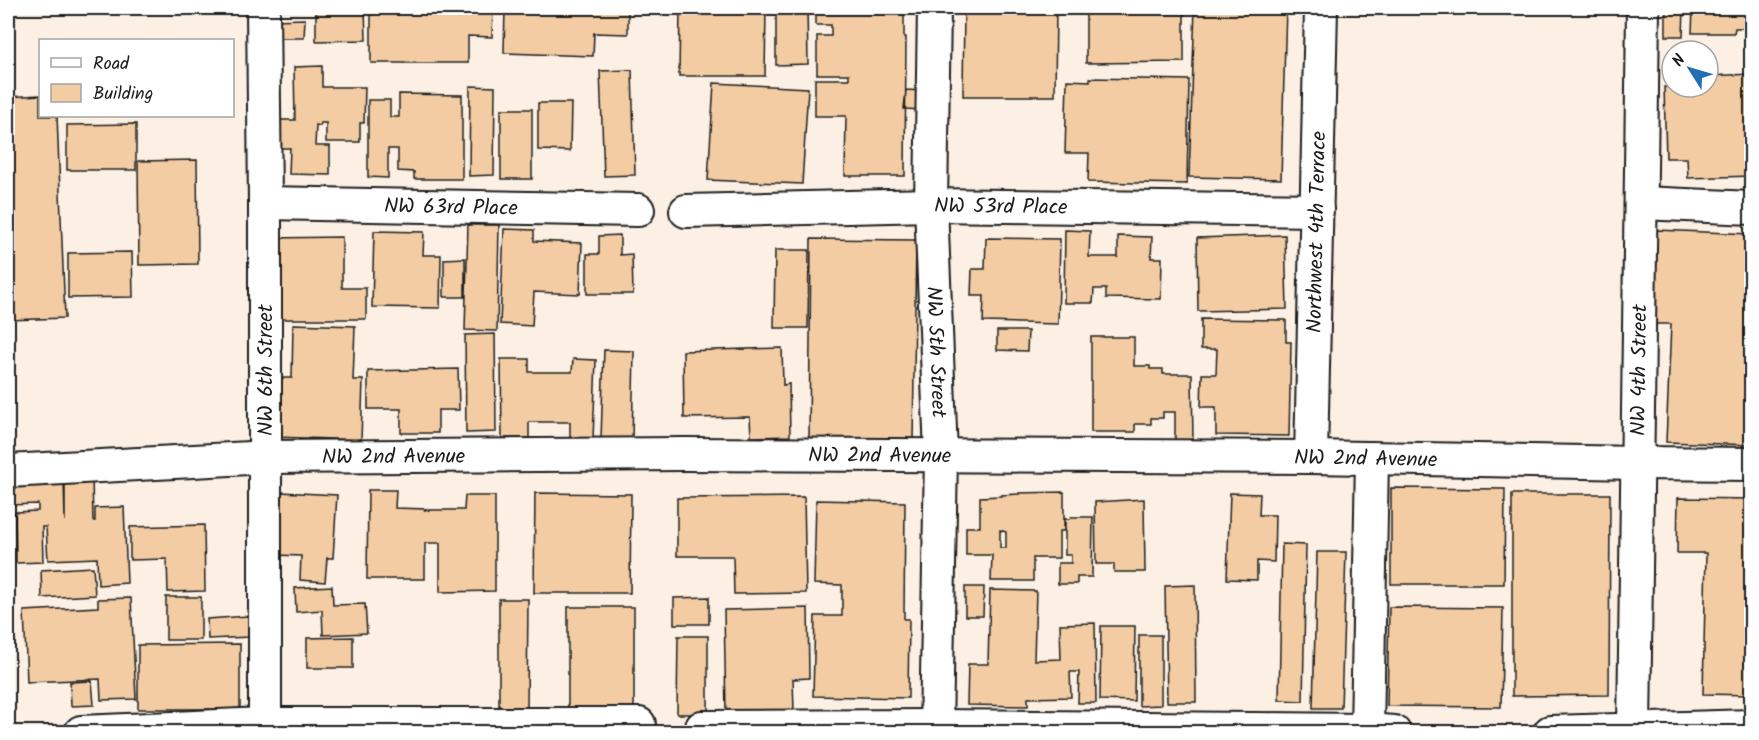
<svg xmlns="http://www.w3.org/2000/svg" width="1759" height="740" viewBox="0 0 1759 740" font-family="Kalam,sans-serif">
	<rect width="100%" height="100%" fill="#fbf0e3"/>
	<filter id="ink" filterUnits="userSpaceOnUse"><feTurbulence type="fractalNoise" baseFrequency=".0167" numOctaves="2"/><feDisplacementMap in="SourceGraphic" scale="12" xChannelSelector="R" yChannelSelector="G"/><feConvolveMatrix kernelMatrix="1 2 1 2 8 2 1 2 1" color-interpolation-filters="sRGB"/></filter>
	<g filter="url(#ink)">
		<!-- building -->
		<path fill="#f3cca3" stroke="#1c1c1c" stroke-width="1.5" fill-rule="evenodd" d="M371,8H493L492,37L468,36V63H371Z
			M505,8H628V34L594,33L593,56L504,53Z
			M680,8H766L765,76H679Z
			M776,8H807L808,64L776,65Z
			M816,8H904V37H906L905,176H845L846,116H815V79H849V74H817V36H831V25H816Z
			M964,8H1056L1055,96H963Z
			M1086,8H1184V62L1086,63Z
			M1195,8H1286L1281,179L1189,177Z
			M1666,8H1684L1683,36H1666Z
			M1693,8H1752V28H1735L1734,33H1692Z
			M365,9L366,40L316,41V11Z
			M305,19L304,38H272L273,20Z
			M322,66V87H365L364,123H360V142H326V123H321L320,126L316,125L315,146H330V175L289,174L290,148H271V120H295L294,67Z
			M632,70L635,175L604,176L600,71Z
			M1752,74V176L1688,178L1687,158H1666L1664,87H1708V76Z
			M1090,78L1189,80L1187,184L1088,182L1089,153H1065L1067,80L1090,81Z
			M714,83L808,88L802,184L708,180Z
			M470,86L495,87L494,175L469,176Z
			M906,90L924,91L922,110L904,109Z
			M399,94L462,95V179H414V172L398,171V149H388V178L368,177V100H390V117H399Z
			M40,95V116H57L65,318L8,320V97Z
			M538,103H571L570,151L538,150Z
			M501,109H532V179H501Z
			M136,124V170H67V125Z
			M197,160L198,264L139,265L138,161Z
			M468,225H499L497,331L465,330Z
			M504,229L534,230V241L582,243L580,294L534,292L532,326L500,324Z
			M1065,230L1090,231L1089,257H1118V236L1152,237L1151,258H1162L1161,299L1106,298V289H1094L1093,303H1064Z
			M1656,230L1752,234V445L1666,442L1671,324H1652Z
			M374,231L424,232L423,255H441L440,308L372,307Z
			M620,235V255L632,254L633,294H587V254H599V236Z
			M1285,235L1287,309L1198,311L1197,238Z
			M342,237V288H366V319H270V238Z
			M986,238L1060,239L1058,324L983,322L984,296H971L972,269H985Z
			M811,239L916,240L913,441L809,440Z
			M775,250H809L808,328H774Z
			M132,252L133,297L68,298V253Z
			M465,258V297H444V259Z
			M1201,319L1286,320V342H1291L1289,436L1216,435V407H1201L1202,374H1216L1217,349H1201Z
			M293,324L355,326L353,380H363L361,440L275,437L277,378H292Z
			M997,331H1028L1027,351L997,350Z
			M495,334L496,432L466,433L465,335Z
			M1091,337H1134V366H1150V369H1163V374H1192L1193,443H1175V412H1163V418H1151V424H1135V432H1091Z
			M782,348L783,385L789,384L790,436L751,437L750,417L684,418L683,351Z
			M604,350L634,351L632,440L601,439Z
			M501,359H529V372H572L573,359L596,360L593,439H570V422H529V438H502Z
			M458,369L459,410H438V433H401V409H368V371Z
			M92,477L93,521H95V508L124,507L127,583L98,585L97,558L48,560L46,527H42L43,562L16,563L15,512L38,511V504L8,505V484L64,480L65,521V478Z
			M1391,488L1505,489L1504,584H1391Z
			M368,490H396L395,508L426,509L425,510H464L465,496H495V591L440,592V543H425V579H367Z
			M280,492L337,495L333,558H327L325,582L300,580L301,556L276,555Z
			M1064,492V531H1059V558H1033V581H991L992,555H966V527H980V497L1001,496V495L1019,494V493ZM1000,530L1006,532V548H1000Z
			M535,493L631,494L630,593H534Z
			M1230,493L1260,494L1259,515H1275L1274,562L1257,561V580L1227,579Z
			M1512,494H1610L1609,695L1512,696Z
			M804,497L806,593L734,594L733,556H677V498Z
			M1678,498L1752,499V695L1703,694L1706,553H1677Z
			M1144,499L1145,572H1114V564H1096L1095,502Z
			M816,500L905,502L904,619H909L908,698L813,696L815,616H842V585L814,584Z
			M1071,517H1093L1092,577H1077V584H1058V563H1071V555H1065V519H1070Z
			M204,525L205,591L168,592L167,559L130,560V527Z
			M1282,544L1306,545L1303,701L1279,700Z
			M1317,552H1346L1341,708H1313Z
			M93,567L95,595L42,598L41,570Z
			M1195,585L1196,702H1167L1165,586Z
			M332,586L333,605L365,604L367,633L323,635L322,610L296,612L295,588Z
			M965,587H984L983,616H965Z
			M990,590L1036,591L1034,660L1061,659L1060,624L1095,623L1096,703H1078L1079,672H1070L1071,697L1028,698V706L967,705L968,664H988Z
			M166,597H201V640H166Z
			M709,597V624H674V598Z
			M131,598L136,699L101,700L100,679L27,682L24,611L98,607V599Z
			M499,599H528L527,708L499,707Z
			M568,607H634V713H568Z
			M1389,607L1503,608L1501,707L1387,706Z
			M808,608L809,678L793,679L794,711L726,713L724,610Z
			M248,616L249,637L208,639L207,619Z
			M1101,626H1135L1134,701L1100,700Z
			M1139,635H1161V705L1139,706Z
			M678,636H708V714H677Z
			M353,637V668H307V638Z
			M240,644V709H138V645Z
			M92,681L94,705L71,706L70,682Z"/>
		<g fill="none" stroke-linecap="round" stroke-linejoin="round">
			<defs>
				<g id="minor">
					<path d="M263,8L265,203V732"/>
					<path id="s1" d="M934,8L931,205L941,455L936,732"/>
					<path id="s2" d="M265,203L638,210"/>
					<path d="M1642,203L1752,208"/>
					<path id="s3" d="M686,211L931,205L1317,210"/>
					<path id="s4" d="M1311,457L1321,8"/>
					<path id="s5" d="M8,471L266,457L684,454L1311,457L1637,463L1752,464"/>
					<path d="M702,727L936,726L1367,730L1394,732"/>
					<path d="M81,732L265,724H639"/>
					<path d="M1367,732L1372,458"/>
					<path d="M1550,732L1752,726"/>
					<path id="s6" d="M1634,732L1643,8"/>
				</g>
			</defs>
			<!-- minor casing -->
			<use href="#minor" stroke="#1c1c1c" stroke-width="36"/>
			<!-- minor -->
			<use href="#minor" stroke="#fff" stroke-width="32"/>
		</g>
	</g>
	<g text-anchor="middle" stroke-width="6" stroke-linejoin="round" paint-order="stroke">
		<!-- street labels -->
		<g font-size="21" fill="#1c1c1c" stroke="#fff">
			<text dy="7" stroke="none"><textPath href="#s2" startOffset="186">NW 63rd Place</textPath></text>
			<text dy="7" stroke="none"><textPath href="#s3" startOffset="315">NW 53rd Place</textPath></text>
			<text dy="7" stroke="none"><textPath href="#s4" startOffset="225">Northwest 4th Terrace</textPath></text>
			<text dy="7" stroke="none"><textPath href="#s1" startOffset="344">NW 5th Street</textPath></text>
			<text transform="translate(265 370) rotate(-90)" y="7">NW 6th Street</text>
			<text dy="7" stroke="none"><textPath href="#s6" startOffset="362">NW 4th Street</textPath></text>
			<text dy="7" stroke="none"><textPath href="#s5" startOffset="872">NW 2nd Avenue</textPath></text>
			<text dy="7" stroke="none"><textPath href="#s5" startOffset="386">NW 2nd Avenue</textPath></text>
			<text dy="7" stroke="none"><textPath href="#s5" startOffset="1358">NW 2nd Avenue</textPath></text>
		</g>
	</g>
	<!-- margin -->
	<rect width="1759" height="740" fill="none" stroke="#fff" stroke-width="30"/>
	<rect x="15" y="15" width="1729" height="710" fill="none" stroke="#1c1c1c" stroke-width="2" filter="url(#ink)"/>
	<!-- legend -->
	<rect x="39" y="39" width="195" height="78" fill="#ffffff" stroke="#a4a4a4" stroke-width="1.5"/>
	<rect x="51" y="58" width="30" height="9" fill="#ffffff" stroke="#a4a4a4" stroke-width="1.5"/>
	<text x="93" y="69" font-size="18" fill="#1c1c1c">Road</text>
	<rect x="51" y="84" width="30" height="18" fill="#f3cca3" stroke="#a4a4a4" stroke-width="1.5"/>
	<text x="93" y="99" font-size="18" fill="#1c1c1c">Building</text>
	<!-- north arrow -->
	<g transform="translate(1690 69) rotate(307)"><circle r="28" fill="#ffffff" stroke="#a4a4a4" stroke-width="1.5"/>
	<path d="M0-4.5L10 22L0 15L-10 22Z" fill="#1f6fb2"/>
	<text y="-9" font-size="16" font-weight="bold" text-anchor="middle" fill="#1c1c1c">N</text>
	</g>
</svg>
